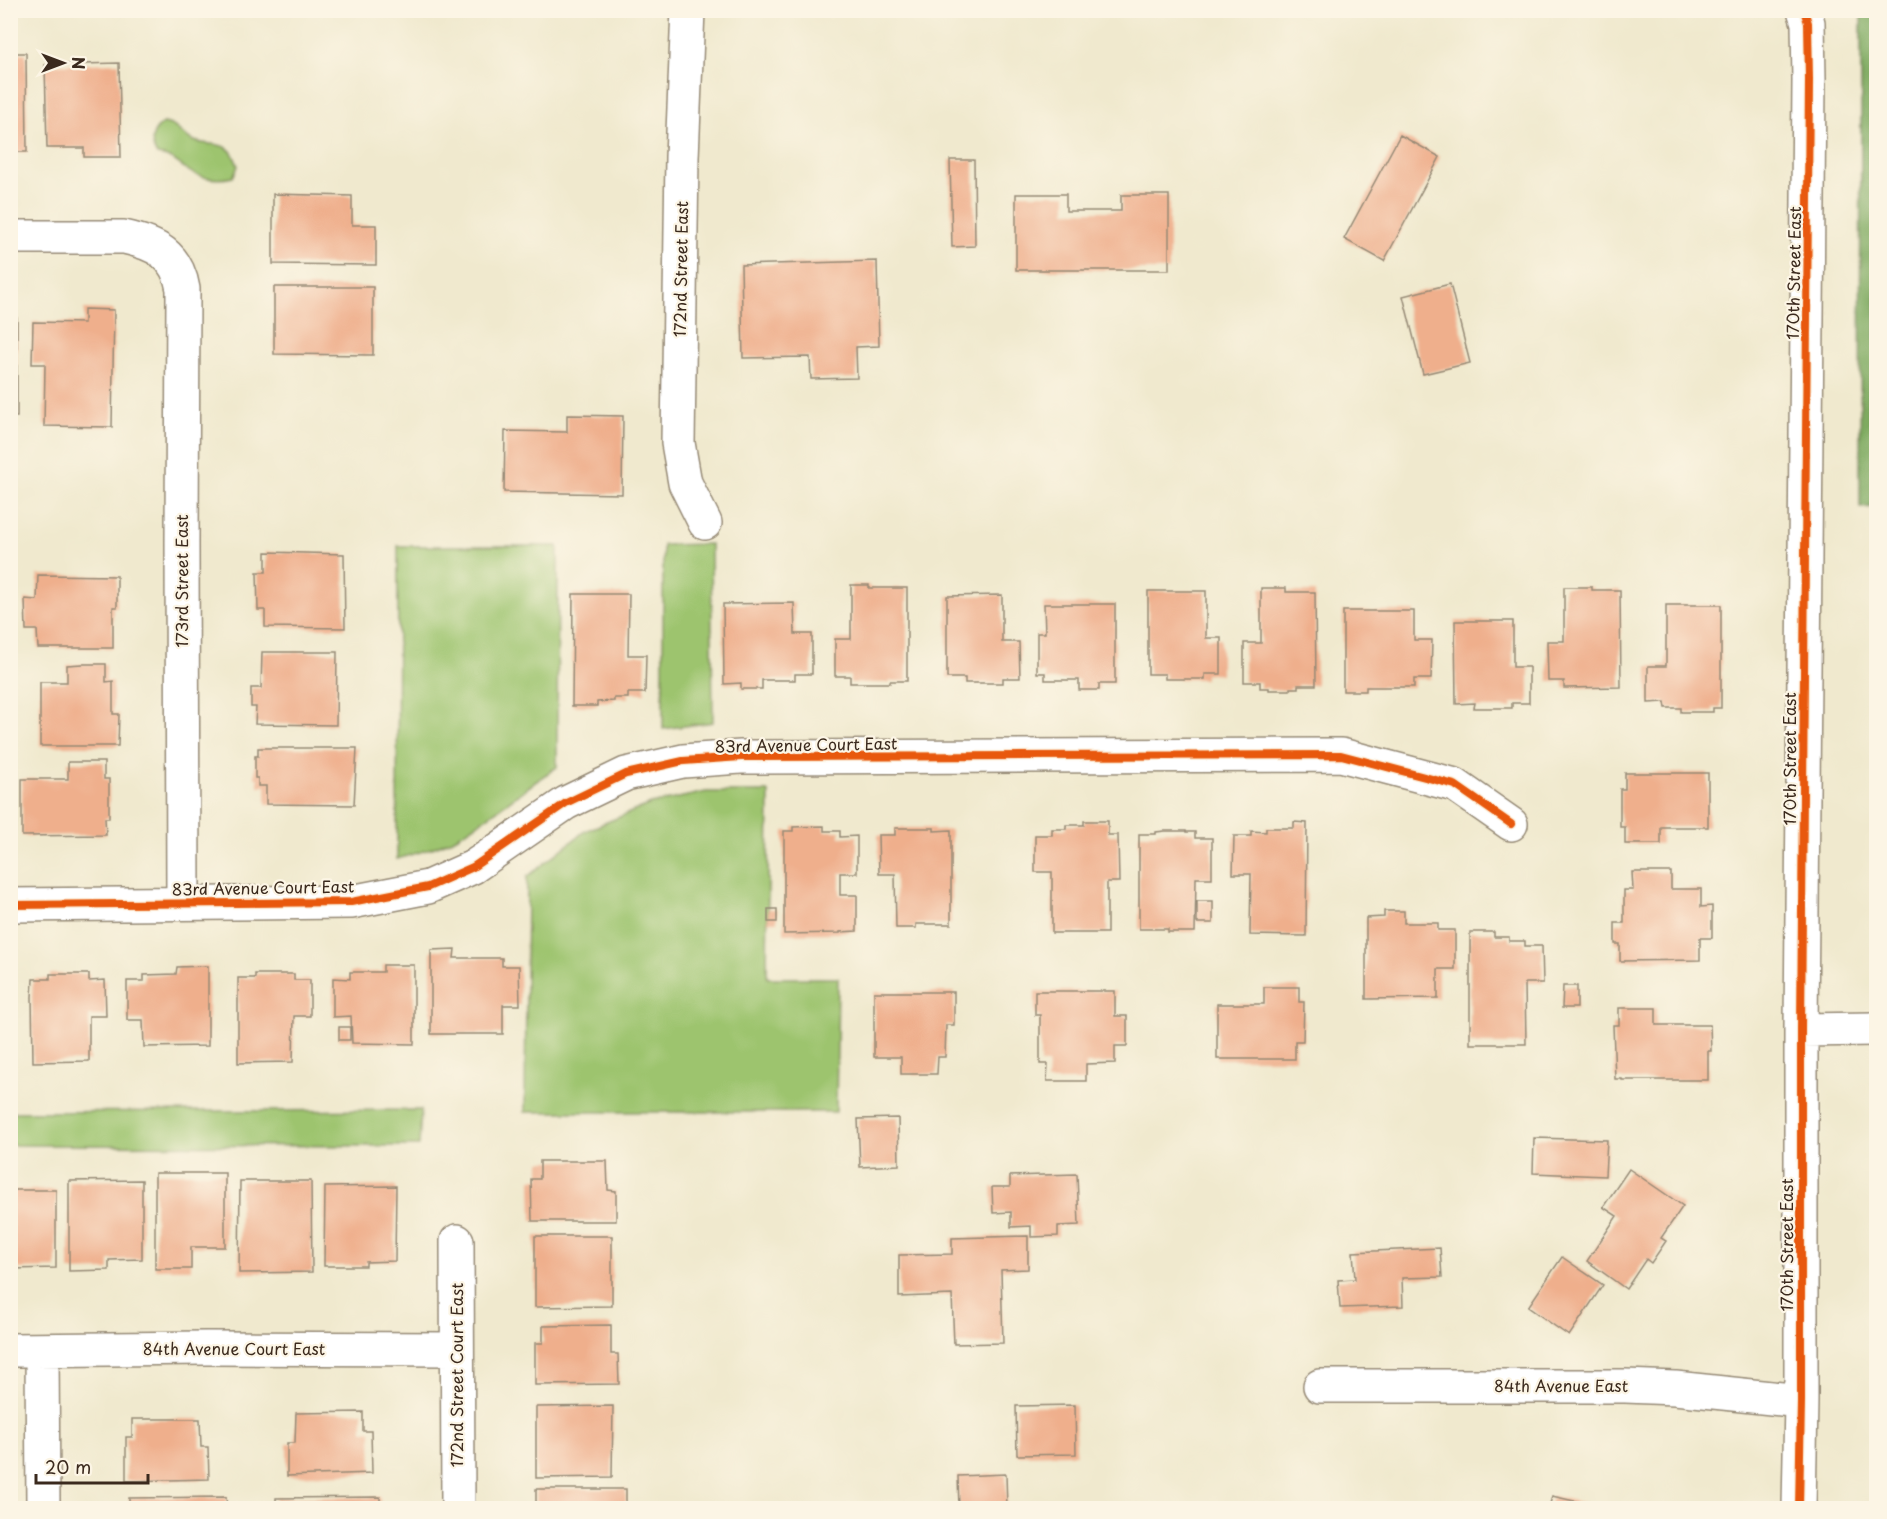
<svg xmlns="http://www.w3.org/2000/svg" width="1887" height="1519" viewBox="0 0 1887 1519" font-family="'Playpen Sans',sans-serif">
	<rect width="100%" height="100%" fill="#fcf5e5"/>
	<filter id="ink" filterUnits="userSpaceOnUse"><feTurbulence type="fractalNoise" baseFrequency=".0167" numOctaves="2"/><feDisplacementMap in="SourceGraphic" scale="12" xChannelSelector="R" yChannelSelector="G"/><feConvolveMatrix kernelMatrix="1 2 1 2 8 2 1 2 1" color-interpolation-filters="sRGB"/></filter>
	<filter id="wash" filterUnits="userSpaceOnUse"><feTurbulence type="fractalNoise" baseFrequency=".008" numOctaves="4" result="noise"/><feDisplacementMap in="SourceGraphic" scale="24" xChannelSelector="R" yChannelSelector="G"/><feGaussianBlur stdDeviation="1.35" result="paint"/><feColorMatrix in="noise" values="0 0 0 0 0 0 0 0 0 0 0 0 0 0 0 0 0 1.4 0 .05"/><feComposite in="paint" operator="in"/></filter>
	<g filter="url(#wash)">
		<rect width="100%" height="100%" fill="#f0e9ce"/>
		<!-- green -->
		<path fill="#9dc46e" stroke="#6c7746" stroke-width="1.5" d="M164,123C179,126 179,134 192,140C202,145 216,143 225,147C233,150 235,159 238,166L233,177C215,181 197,178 183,167C174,160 169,156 157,155C149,142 151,131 164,123Z
			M711,544L713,722L663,729V545Z
			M398,546H558L557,767C523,789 493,816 458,836C439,847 418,853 397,859Z
			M706,792H769L767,978H838L836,1112H525L527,877L585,831L651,804Z
			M421,1110L419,1146L11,1145V1112Z"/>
		<!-- forest -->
		<path fill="#7eaa61" stroke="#5c6a40" stroke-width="1.5" d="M1876,10V507L1860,508L1861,11Z"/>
		<g id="blocks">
			<!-- building -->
			<path fill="#efaf8c" d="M10,53H26L27,152H10Z
				M119,63L121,157H84V148H47L45,65Z
				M1400,135L1440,157L1384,261L1344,239Z
				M950,160H974L975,246L952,247Z
				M273,194L352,196V225H376V265L273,264Z
				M1016,194H1066V211H1121V195H1169V270H1016Z
				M877,261L879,346L856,347L857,378L811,379L810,357L743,358L741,265Z
				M1450,284L1470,363L1423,374L1403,296Z
				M274,287H373V355L274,354Z
				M84,309L114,310L112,427L44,426L45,364H32L33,322L84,323Z
				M10,318H17V417H10Z
				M567,415L623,416L622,494L504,492L505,431L567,432Z
				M266,552L344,554L345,628L265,627V610H258L257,572H266Z
				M38,575L117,576V607H113V648H38L37,630H26L25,599L37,600Z
				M851,585H869V588H907V681H890V683H850V676H835V639H851Z
				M1564,587H1592V590H1620L1621,687L1564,688V681H1548L1547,641H1564Z
				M1261,588H1286V592H1315L1316,685H1298V688H1290V690H1269V688H1260V682H1244V643H1261Z
				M1148,591H1206V638H1221V674H1205V679H1165V674H1148Z
				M573,594H629L628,655H646L645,693H628V698H614V701L597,702V706H572Z
				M1002,595V642H1019L1020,678H1003V683H965V678H947V596Z
				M794,603L795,634H812V674H795V680H762V689H741V683L724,684L723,604Z
				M1044,604H1115V684H1099V690H1079V680H1045V673H1037V633H1045Z
				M1666,605H1721V708H1713V712H1681V708H1666L1665,702L1648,703V666H1666Z
				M1343,611H1414V640H1432L1431,679H1414V687H1366V691H1343Z
				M1455,621H1513V667H1529V703H1512V708H1474L1475,703L1456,704Z
				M262,652H337L336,725L255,724L256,707H251V688H261Z
				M82,664H106V682L113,681V714H119L118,746H40V682H67V665Z
				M258,748H357L354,805L266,804V786H258V778H255V756H258Z
				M68,762H104V779H109V818H105L106,835L22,836V779H68Z
				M1625,773H1708V827H1661V844H1625V827H1620V789H1625Z
				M1084,821H1108V835H1118L1119,882H1107V933H1052V872H1035V835H1052V829H1066V825H1084Z
				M1294,822L1307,823L1306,936L1250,935L1251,874H1233L1234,836H1251V831L1266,832V828H1294Z
				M824,826V831H840V837L857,836V873H840V895H857V931L840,932V933L784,934V831H793V827Z
				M895,828H934V831L951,830V924H916V928H896L895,874H879L878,835H895Z
				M1165,831H1186V832H1195V838H1212V878H1196L1195,932H1168V929H1139V834H1156V832Z
				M1632,872H1671V889H1701V907L1712,906V938H1700V960L1620,961V944H1615V923H1624V890H1633Z
				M1197,901H1213V923H1197Z
				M768,909H777V922H768Z
				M1384,911H1404V923H1438V930H1455V969H1438V998L1366,999V918L1384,917Z
				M1470,932H1494V937H1509V941H1525V946H1542L1543,983H1525L1526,1044H1470Z
				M455,949L454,958H502V966H519L520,1005H503V1034H431V950Z
				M383,965H414V1044L352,1043L351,1016L333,1017V978L350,979V972H383Z
				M208,966V1046L144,1047L143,1020H127V981H144V975L176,974L177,967Z
				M50,974H89V981L105,980L106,1016H89V1061L33,1062L32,997L33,979H50Z
				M255,974H294V980H310V1016H294L293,1062L238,1063V978H255Z
				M1563,986H1577V1008H1562Z
				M1264,987H1299V1002H1304L1303,1041H1295V1059H1217V1004H1264Z
				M1035,991H1115V1016H1127V1046H1115V1063L1086,1064V1081H1047L1048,1064H1040V1015H1035Z
				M874,992H954V1025H946L945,1057H938L937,1074H901V1057H874Z
				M1619,1008H1656V1025H1710L1711,1051H1708V1080H1622V1079H1615L1613,1025H1619Z
				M339,1027H350V1040H339Z
				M898,1118L899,1165L860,1167L858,1119Z
				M1534,1138L1607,1140L1605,1176L1533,1173Z
				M540,1161H607L608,1190L616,1191V1221H532L531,1179H540Z
				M1629,1169L1683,1206L1661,1238L1666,1241L1651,1263L1646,1259L1626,1289L1587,1261L1617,1216L1603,1207Z
				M155,1173H225V1247H191V1269H155Z
				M1077,1174L1079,1225L1058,1226V1236L1031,1237V1226L1011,1227V1212L993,1213L992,1187H1010V1176Z
				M142,1180V1259L109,1260V1270L69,1271V1181Z
				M240,1181H311L312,1272L239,1273Z
				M396,1186L395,1261L366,1262V1266H324L325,1187Z
				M10,1190H56V1268L10,1269Z
				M535,1236H612V1306L535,1307Z
				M1028,1236V1269L1001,1270L1003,1343L954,1344L952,1295L899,1297V1255L952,1254V1238Z
				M1440,1248L1442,1277L1402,1278L1403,1306L1340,1308L1338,1280L1355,1279L1353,1252Z
				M1562,1257L1603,1285L1569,1336L1528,1307Z
				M611,1325V1354H618L619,1384L535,1385V1343H543V1326Z
				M1075,1405L1076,1454L1017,1455L1016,1406Z
				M613,1406L612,1477L536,1478V1407Z
				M363,1412V1431H371L372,1473L287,1476V1443H295L296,1413Z
				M132,1419H200L201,1447H208L209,1479L126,1481V1437H132Z
				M1006,1474L1007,1508H959L958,1476Z
				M536,1489H626V1508H536Z
				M1552,1496L1597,1506V1508H1549Z
				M226,1497L227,1508H129V1498Z
				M380,1497V1508H276V1498Z
				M1714,1504L1715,1508H1677V1507Z"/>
		</g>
	</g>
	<g filter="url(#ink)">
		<use href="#blocks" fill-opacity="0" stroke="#968a76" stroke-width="1.5"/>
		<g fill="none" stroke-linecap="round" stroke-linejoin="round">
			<defs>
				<path id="minor" d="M688,10L682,157L678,443L685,483L705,523
					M10,237H124C156,244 177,254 183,289L182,543L183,903
					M10,905L351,902L428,887L473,867L566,803L626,774L683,761L741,757L1341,755L1455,785L1511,824
					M1801,1030L1876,1029
					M457,1241L458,1508
					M10,1350L207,1348L457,1349
					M42,1350L43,1508
					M1320,1386H1625L1675,1388L1801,1401
					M1799,1508L1801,1401V1030L1809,80L1808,23L1804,10"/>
			</defs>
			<!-- minor casing -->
			<use href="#minor" stroke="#968a76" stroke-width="36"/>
			<!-- minor -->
			<use href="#minor" stroke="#fff" stroke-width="33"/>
			<defs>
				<path id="cycleway" d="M10,905L351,902L428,887L473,867L566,803L626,774L683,761L741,757L1341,755L1455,785L1511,824
					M1799,1508L1801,1401V1030L1809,80L1808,23L1804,10"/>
			</defs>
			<!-- cycleway casing -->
			<use href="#cycleway" stroke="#fcf5e5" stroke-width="11"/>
			<!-- cycleway -->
			<use href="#cycleway" stroke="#e8590c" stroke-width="8"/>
		</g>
	</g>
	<g text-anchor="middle" stroke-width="4.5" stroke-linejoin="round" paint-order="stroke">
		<!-- street labels -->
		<g font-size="16" fill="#3b2a1e" stroke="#fcf5e5">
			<text transform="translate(681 269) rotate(-89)" y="6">172nd Street East</text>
			<text transform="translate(1794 273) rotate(-89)" y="6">170th Street East</text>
			<text transform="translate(182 581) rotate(-90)" y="6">173rd Street East</text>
			<text transform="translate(806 745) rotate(-1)" y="6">83rd Avenue Court East</text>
			<text transform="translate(1790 759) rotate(-90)" y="6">170th Street East</text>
			<text transform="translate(263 888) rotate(-1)" y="6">83rd Avenue Court East</text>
			<text transform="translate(1787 1245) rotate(-90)" y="6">170th Street East</text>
			<text x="234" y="1355">84th Avenue Court East</text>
			<text transform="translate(457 1375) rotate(-90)" y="6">172nd Street Court East</text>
			<text x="1561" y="1392">84th Avenue East</text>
		</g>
	</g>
	<!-- margin -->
	<rect width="1887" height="1519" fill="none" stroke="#fcf5e5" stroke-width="36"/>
	<!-- north arrow -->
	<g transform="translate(63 63) rotate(90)" stroke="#fcf5e5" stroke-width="4.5" paint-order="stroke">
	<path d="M0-4.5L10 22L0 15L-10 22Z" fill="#3b2a1e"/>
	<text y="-9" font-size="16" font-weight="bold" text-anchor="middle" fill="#3b2a1e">N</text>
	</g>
	<!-- scale -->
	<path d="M36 1474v9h112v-9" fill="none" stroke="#3b2a1e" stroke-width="3"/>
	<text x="45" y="1474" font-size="18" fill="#3b2a1e" stroke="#fcf5e5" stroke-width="4.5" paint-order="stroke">20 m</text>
</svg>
